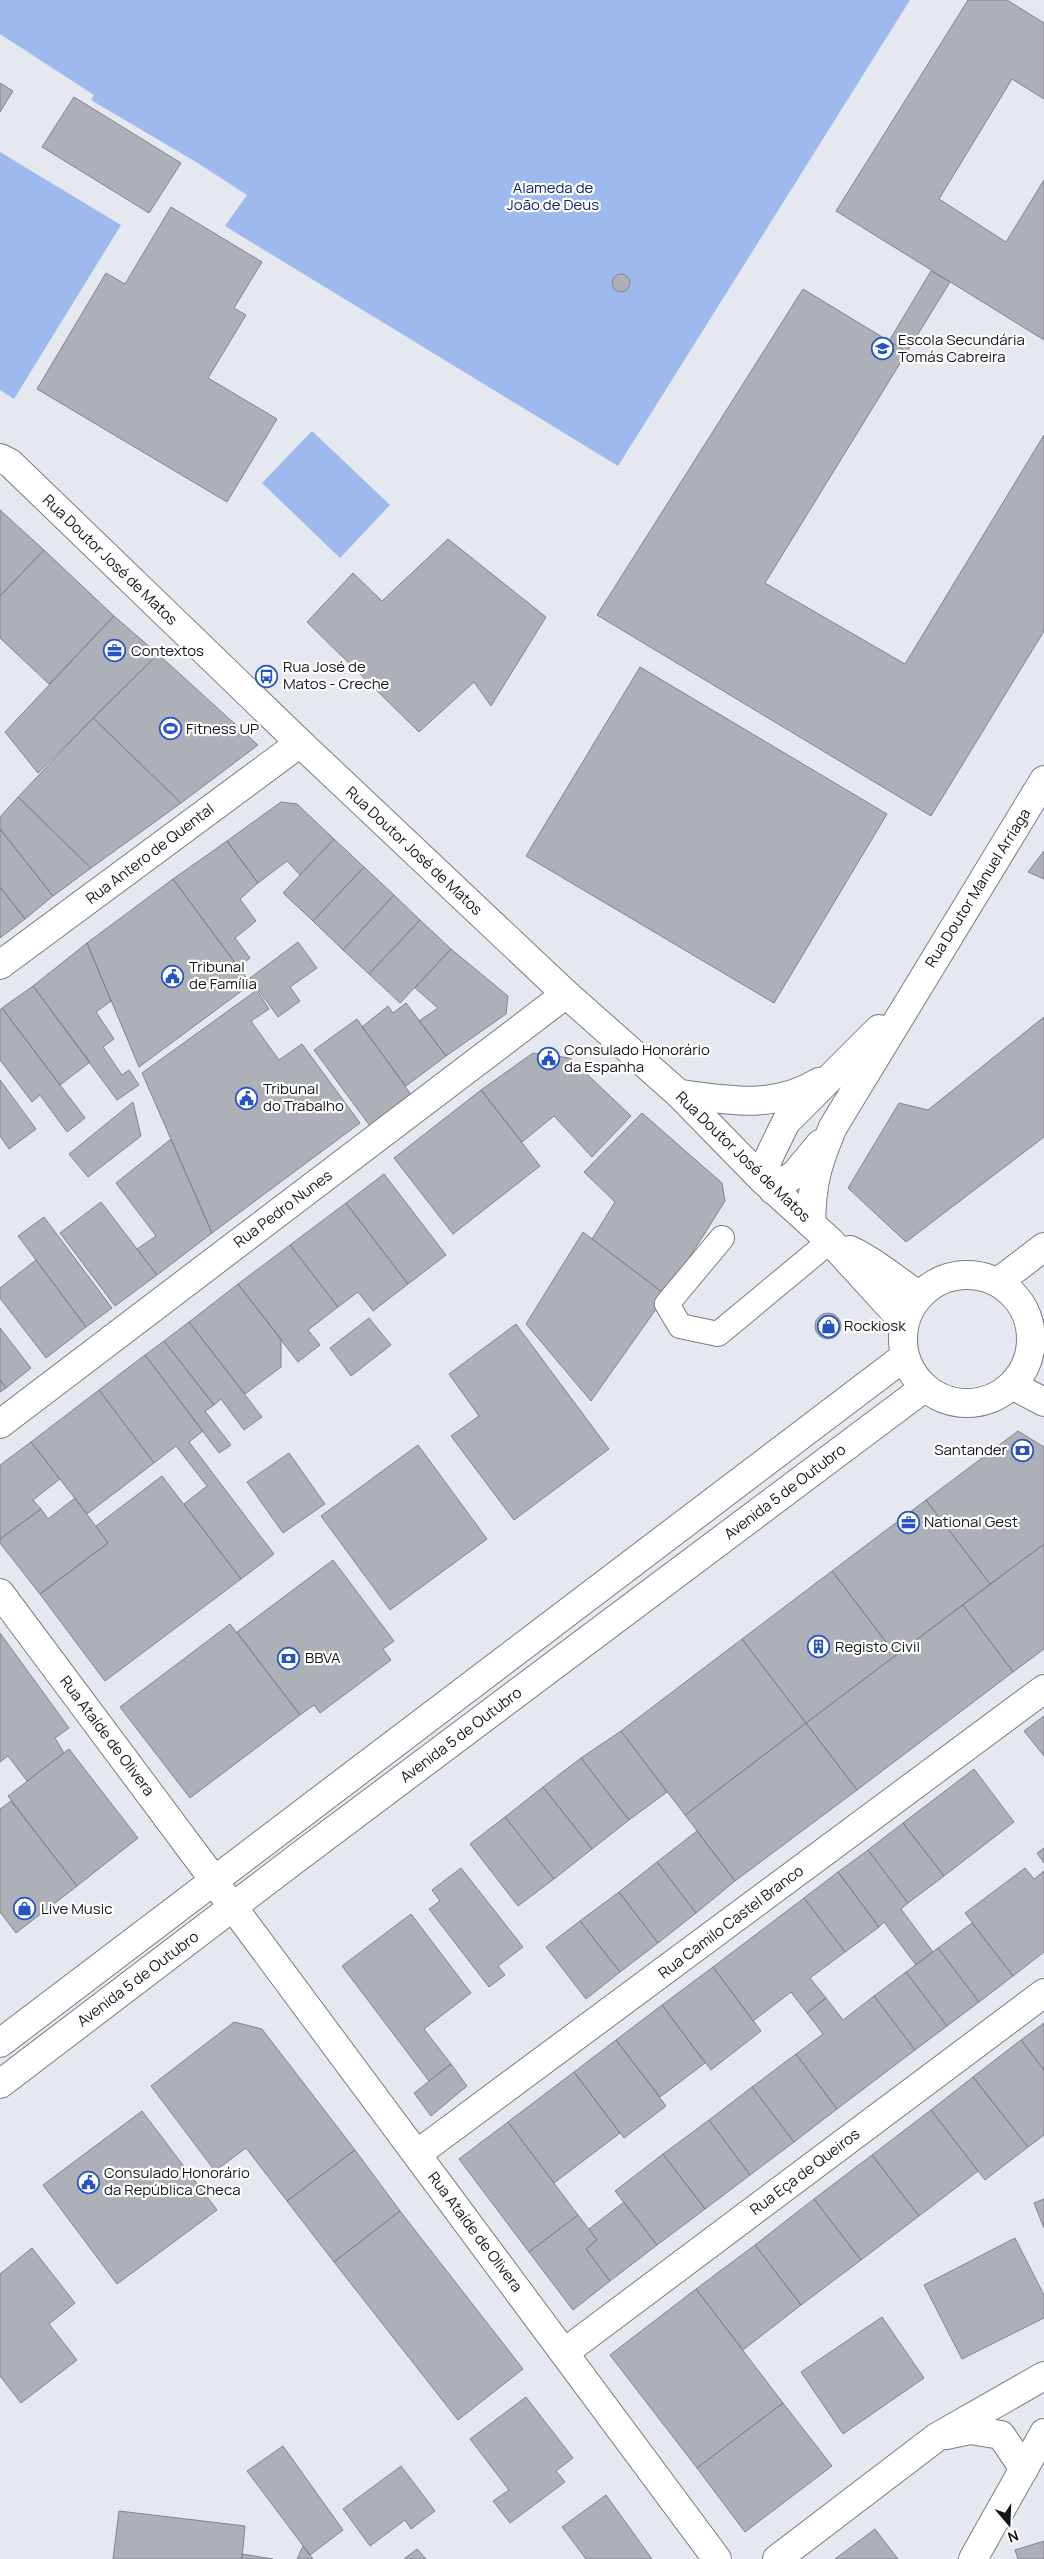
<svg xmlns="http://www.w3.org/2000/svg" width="1044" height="2559" viewBox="0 0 1044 2559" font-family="Manrope,sans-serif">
	<rect width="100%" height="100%" fill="#e5e8ee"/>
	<!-- green -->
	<path fill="#9eb9ee" d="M0,0H910L618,466L225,226L247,195L196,162L91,100L94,95L0,34Z
		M0,152L121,225L14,399L0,390Z
		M312,431L390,505L340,558L262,483Z"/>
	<!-- building -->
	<path fill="#adb0b6" stroke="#83858b" d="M968,0H1007L1044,23V99L1012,79L939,199L1006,242L1044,180V340L836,211Z
		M0,83L13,91L0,112Z
		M74,97L181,163L149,213L42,147Z
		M171,207L262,262L234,308L246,315L208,378L277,419L227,502L37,389L106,273L125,284Z
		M931,271L950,282L907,352L889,341Z
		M612 283a9 9 0 1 1 18 0a9 9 0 1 1-18 0Z
		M803,289L907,352L765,583L905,664L1044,435V631L931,816L597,615Z
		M0,510L44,550L0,596Z
		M448,539L546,617L491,706L474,682L419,732L307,622L353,573L382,601Z
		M44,550L114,616L49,684L0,638V596Z
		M114,616L158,654L38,773L5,732Z
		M158,654L258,745L181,803L93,718Z
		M640,667L887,814L774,1003L526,856Z
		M93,718L181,803L91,868L18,797Z
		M18,797L91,868L53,896L0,829V817Z
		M281,802L297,804L334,839L300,875L287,861L258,883L227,841Z
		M0,829L53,896L25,919L0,887Z
		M334,839L364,867L313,921L283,893Z
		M227,841L258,883L240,899L256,921L235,938L250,958L238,967L173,879Z
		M1044,851V879L1028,872Z
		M364,867L394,895L343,950L313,921Z
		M173,879L251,984L139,1067L87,943Z
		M0,887L25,919L0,938Z
		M394,895L420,920L369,974L343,950Z
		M420,920L451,949L400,1003L369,974Z
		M298,942L317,968L290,987L300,1001L278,1017L250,978Z
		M87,943L111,1001L96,1012L114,1039L103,1047L122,1075L129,1070L139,1085L117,1100L33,986Z
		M451,949L508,996L506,1014L446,1056L419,1021L438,1008L415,988Z
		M33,986L90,1062L60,1085L2,1008Z
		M257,990L269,1009L251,1021L279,1060L302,1044L360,1123L212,1233L142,1073Z
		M406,1003L446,1056L406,1086L362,1027L388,1006L393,1013Z
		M2,1008L85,1118L67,1132L40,1095L32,1102L0,1060V1010Z
		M1044,1017V1137L906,1242L848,1188L899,1103L928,1110Z
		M357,1019L412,1096L370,1126L314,1050Z
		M533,1053L570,1058L631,1116L592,1157L554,1116L522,1142L481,1090Z
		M0,1080L36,1129L9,1149L0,1136Z
		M481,1090L540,1166L453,1234L394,1158Z
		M133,1102L141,1136L88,1177L69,1154Z
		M642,1113L722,1183L725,1201L666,1295L592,1239L615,1202L584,1172Z
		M171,1139L212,1233L157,1275L137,1249L156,1236L116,1183Z
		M384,1174L446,1255L408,1284L346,1203Z
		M101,1202L157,1275L115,1306L60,1233Z
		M346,1203L408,1284L373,1311L358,1292L338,1307L290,1245Z
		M44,1217L112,1308L86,1327L18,1236Z
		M583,1232L666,1295L591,1401L526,1324Z
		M290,1245L338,1307L308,1330L320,1345L298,1362L238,1284Z
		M36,1260L86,1327L46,1358L0,1298V1288Z
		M238,1284L281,1339V1367L245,1394L189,1322Z
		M815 1326a13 13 0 1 1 26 0a13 13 0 1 1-26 0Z
		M369,1318L391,1345L351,1376L330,1348Z
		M189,1322L262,1417L244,1430L221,1399L214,1405L164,1341Z
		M516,1324L609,1449L514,1520L451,1436L479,1416L449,1374Z
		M0,1328L31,1368L6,1388L0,1380Z
		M164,1341L214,1405L205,1411L231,1445L219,1453L145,1355Z
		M145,1355L203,1431L189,1442L274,1554L241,1579L184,1504L207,1486L176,1446L154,1463L99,1390Z
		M0,1380L6,1388L0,1392Z
		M99,1390L154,1463L87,1514L31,1442Z
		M1018,1431L1044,1447V1544L990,1584L926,1500Z
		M31,1442L60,1479L33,1500L41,1509L0,1539V1465Z
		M418,1445L487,1539L390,1610L321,1516Z
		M289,1453L325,1504L283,1533L247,1482Z
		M162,1476L241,1579L105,1681L40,1594L108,1543L96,1526Z
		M75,1498L108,1543L40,1594L0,1543V1539L41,1509L48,1519Z
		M926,1500L990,1584L896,1655L832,1571Z
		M1044,1544V1649L1013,1672L963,1605Z
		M333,1560L394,1641L383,1649L391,1660L320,1713L314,1705L300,1715L237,1632Z
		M832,1571L896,1655L806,1723L742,1639Z
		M963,1605L1013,1672L857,1790L806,1723Z
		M230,1624L300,1715L190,1798L120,1707Z
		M0,1633L69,1728L55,1738L64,1753L27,1781L8,1756L0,1762Z
		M742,1639L806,1723L685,1815L621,1731Z
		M1044,1716V1756L1024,1731Z
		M806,1723L857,1790L735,1881L685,1815Z
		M621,1731L667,1792L629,1820L581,1758Z
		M69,1749L138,1838L77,1886L8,1796Z
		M581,1758L629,1820L592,1849L543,1787Z
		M974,1769L1014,1822L944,1876L903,1823Z
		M543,1787L592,1849L554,1879L505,1817Z
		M11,1801L77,1886L16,1933L0,1912V1809Z
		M505,1817L554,1879L518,1906L470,1844Z
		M903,1823L944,1876L908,1903L868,1850Z
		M697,1831L735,1881L696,1913L657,1862Z
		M1044,1848V1863L1037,1853Z
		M868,1850L908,1903L901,1909L933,1952L916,1965L884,1922L879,1927L838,1872Z
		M657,1862L696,1913L658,1943L619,1892Z
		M461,1868L523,1947L498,1966L505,1975L489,1987L429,1909L440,1901L432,1890Z
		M1025,1868L1034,1879L1044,1871V1952L1013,1976L965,1913Z
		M838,1872L879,1927L845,1952L804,1898Z
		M619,1892L658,1943L620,1972L580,1921Z
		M804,1898L845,1952L810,1978L826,1998L807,2013L791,1992L753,2021L713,1967Z
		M411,1914L471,1993L424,2029L451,2064L429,2081L342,1966Z
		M580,1921L620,1972L586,1999L546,1947Z
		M972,1923L1013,1976L979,2002L938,1948Z
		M938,1948L979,2002L947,2026L906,1972Z
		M713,1967L761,2031L711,2070L662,2005Z
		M906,1972L947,2026L915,2050L874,1996Z
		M874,1996L915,2050L837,2109L796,2054L823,2034L807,2013L826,1998L843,2020Z
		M662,2005L705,2063L660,2097L616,2040Z
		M234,2022L262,2029L355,2150L287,2201L246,2148L215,2171L151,2086Z
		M1044,2023V2070L1021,2040Z
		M616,2040L666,2106L624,2138L574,2072Z
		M1021,2040L1044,2070V2135L1028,2147L973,2077Z
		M796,2054L837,2109L794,2142L752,2087Z
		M451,2064L467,2086L431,2116L414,2093Z
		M574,2072L620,2133L554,2183L508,2122Z
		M973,2077L1028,2147L985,2180L931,2110Z
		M752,2087L794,2142L750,2175L709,2120Z
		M931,2110L978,2171L919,2216L872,2155Z
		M142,2111L217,2210L117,2284L43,2185Z
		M709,2120L750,2175L705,2209L663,2154Z
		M508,2122L578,2215L529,2252L459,2159Z
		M355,2150L400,2211L334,2262L287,2201Z
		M663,2154L705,2209L657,2245L615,2191Z
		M872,2155L919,2216L861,2260L814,2199Z
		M814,2199L861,2260L801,2305L755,2245Z
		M1044,2199V2228L1034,2203Z
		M624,2202L657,2245L610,2281L586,2249L597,2240L589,2229Z
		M400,2211L523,2369L458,2420L334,2262Z
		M578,2215L597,2240L586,2249L610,2281L573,2310L529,2252Z
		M1015,2238L1044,2295V2318L962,2359L924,2285Z
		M755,2245L801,2305L743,2350L696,2289Z
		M32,2248L75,2303L49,2324L77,2360L21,2403L0,2376V2274Z
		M696,2289L783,2403L697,2468L610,2355Z
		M882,2317L924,2378L843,2434L801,2372Z
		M526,2397L573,2458L556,2471L565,2482L510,2523L493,2501L509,2490L470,2439Z
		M783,2403L832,2466L745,2532L697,2468Z
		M283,2446L343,2530L310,2555L247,2471Z
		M401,2466L435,2511L411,2529L405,2520L370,2546L343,2509Z
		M606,2495L652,2559H586L562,2527Z
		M119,2511L245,2526L242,2559H113Z
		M875,2529L898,2559H835Z
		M1044,2541V2559H1018L1015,2550Z
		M303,2546L310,2555L313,2559H297Z
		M417,2549L426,2559H404Z
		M242,2554L273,2559H242Z"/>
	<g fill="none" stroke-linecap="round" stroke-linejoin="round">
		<defs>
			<path id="lane" d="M722,1238L667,1304L680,1326L718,1334L830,1241"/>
			<path id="street" d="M0,965L300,743
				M679,1094C729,1100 773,1110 819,1082
				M763,1180L768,1159L786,1122L879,1029
				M773,1190L796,1173L820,1144
				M811,1223C812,1182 817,1165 833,1127L1044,780
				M0,1424L566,994
				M0,1593L214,1880
				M417,2154L1044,1689
				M565,2352L1044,1993
				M946,2435L970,2430L1001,2435L1024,2469
				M777,2559L937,2437L1044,2376"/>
			<path id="secondary" d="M0,458L10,463L300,743L566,994L679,1094L763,1180L830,1241L904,1322
				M850,1250C875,1261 896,1281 919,1295
				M903 1339a64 64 0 1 1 128 0a64 64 0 1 1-128 0Z
				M998,1282L1044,1247
				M1012,1385L1044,1402
				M221,1891L717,2559
				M0,2043L904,1357
				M0,2084L301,1855L924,1388
				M973,2559L1044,2433"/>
		</defs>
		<!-- lane casing -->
		<use href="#lane" stroke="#797c81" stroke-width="26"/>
		<!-- street casing -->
		<use href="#street" stroke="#797c81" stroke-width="30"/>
		<!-- secondary casing -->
		<use href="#secondary" stroke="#797c81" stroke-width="30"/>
		<!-- lane -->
		<use href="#lane" stroke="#fff" stroke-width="24"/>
		<!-- street -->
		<use href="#street" stroke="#fff" stroke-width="28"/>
		<!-- secondary -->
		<use href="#secondary" stroke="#fff" stroke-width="28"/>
	</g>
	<!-- icons -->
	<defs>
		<symbol id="school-ring" viewBox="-11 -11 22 22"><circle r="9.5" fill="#fff" stroke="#2655c3" stroke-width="1.5"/><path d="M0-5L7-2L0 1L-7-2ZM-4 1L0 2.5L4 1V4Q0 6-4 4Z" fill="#2655c3"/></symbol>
		<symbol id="office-ring" viewBox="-11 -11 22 22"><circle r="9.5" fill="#fff" stroke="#2655c3" stroke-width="1.5"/><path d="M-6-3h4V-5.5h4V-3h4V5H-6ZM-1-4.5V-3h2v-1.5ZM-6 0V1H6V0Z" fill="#2655c3"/></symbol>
		<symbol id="bus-ring" viewBox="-11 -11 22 22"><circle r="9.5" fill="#fff" stroke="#2655c3" stroke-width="1.5"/><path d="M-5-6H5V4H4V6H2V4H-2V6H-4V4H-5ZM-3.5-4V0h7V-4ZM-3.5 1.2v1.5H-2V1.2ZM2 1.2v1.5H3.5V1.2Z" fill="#2655c3"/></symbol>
		<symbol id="stadium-ring" viewBox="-11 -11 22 22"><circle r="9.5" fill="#fff" stroke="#2655c3" stroke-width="1.5"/><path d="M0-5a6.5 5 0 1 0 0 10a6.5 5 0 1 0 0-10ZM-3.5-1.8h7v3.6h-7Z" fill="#2655c3"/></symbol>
		<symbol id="civic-ring" viewBox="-11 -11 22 22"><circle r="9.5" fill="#fff" stroke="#2655c3" stroke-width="1.5"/><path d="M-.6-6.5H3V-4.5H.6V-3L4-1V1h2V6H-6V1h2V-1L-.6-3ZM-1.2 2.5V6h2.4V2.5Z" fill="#2655c3"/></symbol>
		<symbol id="shop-ring" viewBox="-11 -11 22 22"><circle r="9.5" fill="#fff" stroke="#2655c3" stroke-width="1.5"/><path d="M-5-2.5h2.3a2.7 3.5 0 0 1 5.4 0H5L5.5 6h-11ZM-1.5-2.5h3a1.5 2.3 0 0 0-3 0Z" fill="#2655c3"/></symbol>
		<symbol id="bank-ring" viewBox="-11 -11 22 22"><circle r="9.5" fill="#fff" stroke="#2655c3" stroke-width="1.5"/><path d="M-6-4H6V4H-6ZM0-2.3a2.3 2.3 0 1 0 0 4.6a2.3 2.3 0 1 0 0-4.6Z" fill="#2655c3"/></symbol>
		<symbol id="building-ring" viewBox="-11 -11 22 22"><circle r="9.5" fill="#fff" stroke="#2655c3" stroke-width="1.5"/><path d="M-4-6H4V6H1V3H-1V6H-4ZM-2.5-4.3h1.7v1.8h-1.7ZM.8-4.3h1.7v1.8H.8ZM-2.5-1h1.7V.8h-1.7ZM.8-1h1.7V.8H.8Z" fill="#2655c3"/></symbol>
	</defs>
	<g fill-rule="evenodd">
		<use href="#school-ring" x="870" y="336" width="25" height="25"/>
		<use href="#office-ring" x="102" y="638" width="25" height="25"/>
		<use href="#bus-ring" x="254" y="664" width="25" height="25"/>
		<use href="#stadium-ring" x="158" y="716" width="25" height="25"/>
		<use href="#civic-ring" x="160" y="964" width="25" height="25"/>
		<use href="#civic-ring" x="536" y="1046" width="25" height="25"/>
		<use href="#civic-ring" x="234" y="1086" width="25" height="25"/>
		<use href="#shop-ring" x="816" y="1314" width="25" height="25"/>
		<use href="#bank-ring" x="1010" y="1438" width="25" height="25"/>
		<use href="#office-ring" x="896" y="1510" width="25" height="25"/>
		<use href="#building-ring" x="806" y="1634" width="25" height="25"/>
		<use href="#bank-ring" x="276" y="1646" width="25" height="25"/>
		<use href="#shop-ring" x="12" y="1896" width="25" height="25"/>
		<use href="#civic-ring" x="76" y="2170" width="25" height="25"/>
	</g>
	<g text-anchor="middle" stroke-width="4.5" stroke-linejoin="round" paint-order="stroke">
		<!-- park labels -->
		<g font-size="15" fill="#0b2668" stroke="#fff">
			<text x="553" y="193">Alameda de<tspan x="553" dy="17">João de Deus</tspan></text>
		</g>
		<!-- poi labels -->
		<g font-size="15" fill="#141517" stroke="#fff" text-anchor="start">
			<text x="898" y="345">Escola Secundária<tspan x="898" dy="17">Tomás Cabreira</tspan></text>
			<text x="131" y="656">Contextos</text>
			<text x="283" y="672">Rua José de<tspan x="283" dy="17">Matos - Creche</tspan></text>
			<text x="186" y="734">Fitness UP</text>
			<text x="189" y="972">Tribunal<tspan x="189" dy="17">de Família</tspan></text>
			<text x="564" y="1055">Consulado Honorário<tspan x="564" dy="17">da Espanha</tspan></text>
			<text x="263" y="1094">Tribunal<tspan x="263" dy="17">do Trabalho</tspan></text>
			<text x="844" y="1331">Rockiosk</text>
			<text x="1007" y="1455" text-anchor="end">Santander</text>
			<text x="924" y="1527">National Gest</text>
			<text x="835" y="1652">Registo Civil</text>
			<text x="305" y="1663">BBVA</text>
			<text x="41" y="1914">Live Music</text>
			<text x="104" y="2178">Consulado Honorário<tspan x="104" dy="17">da República Checa</tspan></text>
		</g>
		<!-- street labels -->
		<g font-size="15" fill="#141517" stroke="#fff">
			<text transform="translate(110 560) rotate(44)" y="5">Rua Doutor José de Matos</text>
			<text transform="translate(414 851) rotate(43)" y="5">Rua Doutor José de Matos</text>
			<text transform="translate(150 854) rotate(-37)" y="5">Rua Antero de Quental</text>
			<text transform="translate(978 888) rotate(-58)" y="5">Rua Doutor Manuel Arriaga</text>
			<text transform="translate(743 1157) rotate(44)" y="5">Rua Doutor José de Matos</text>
			<text transform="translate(283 1209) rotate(-37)" y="5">Rua Pedro Nunes</text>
			<text transform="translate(785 1492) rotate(-37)" y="5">Avenida 5 de Outubro</text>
			<text transform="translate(461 1735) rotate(-37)" y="5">Avenida 5 de Outubro</text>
			<text transform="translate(107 1736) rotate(53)" y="5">Rua Ataíde de Olivera</text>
			<text transform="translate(731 1922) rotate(-37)" y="5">Rua Camilo Castel Branco</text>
			<text transform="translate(138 1979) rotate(-37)" y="5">Avenida 5 de Outubro</text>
			<text transform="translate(805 2172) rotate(-37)" y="5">Rua Eça de Queiros</text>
			<text transform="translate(475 2232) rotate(53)" y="5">Rua Ataíde de Olivera</text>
		</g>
	</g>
	<!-- north arrow -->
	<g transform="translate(1009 2524) rotate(161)" stroke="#ffffff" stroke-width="4" paint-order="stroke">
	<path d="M0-4L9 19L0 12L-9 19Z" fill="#141517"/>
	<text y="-8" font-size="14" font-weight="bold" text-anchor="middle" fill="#141517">N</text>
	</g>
</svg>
